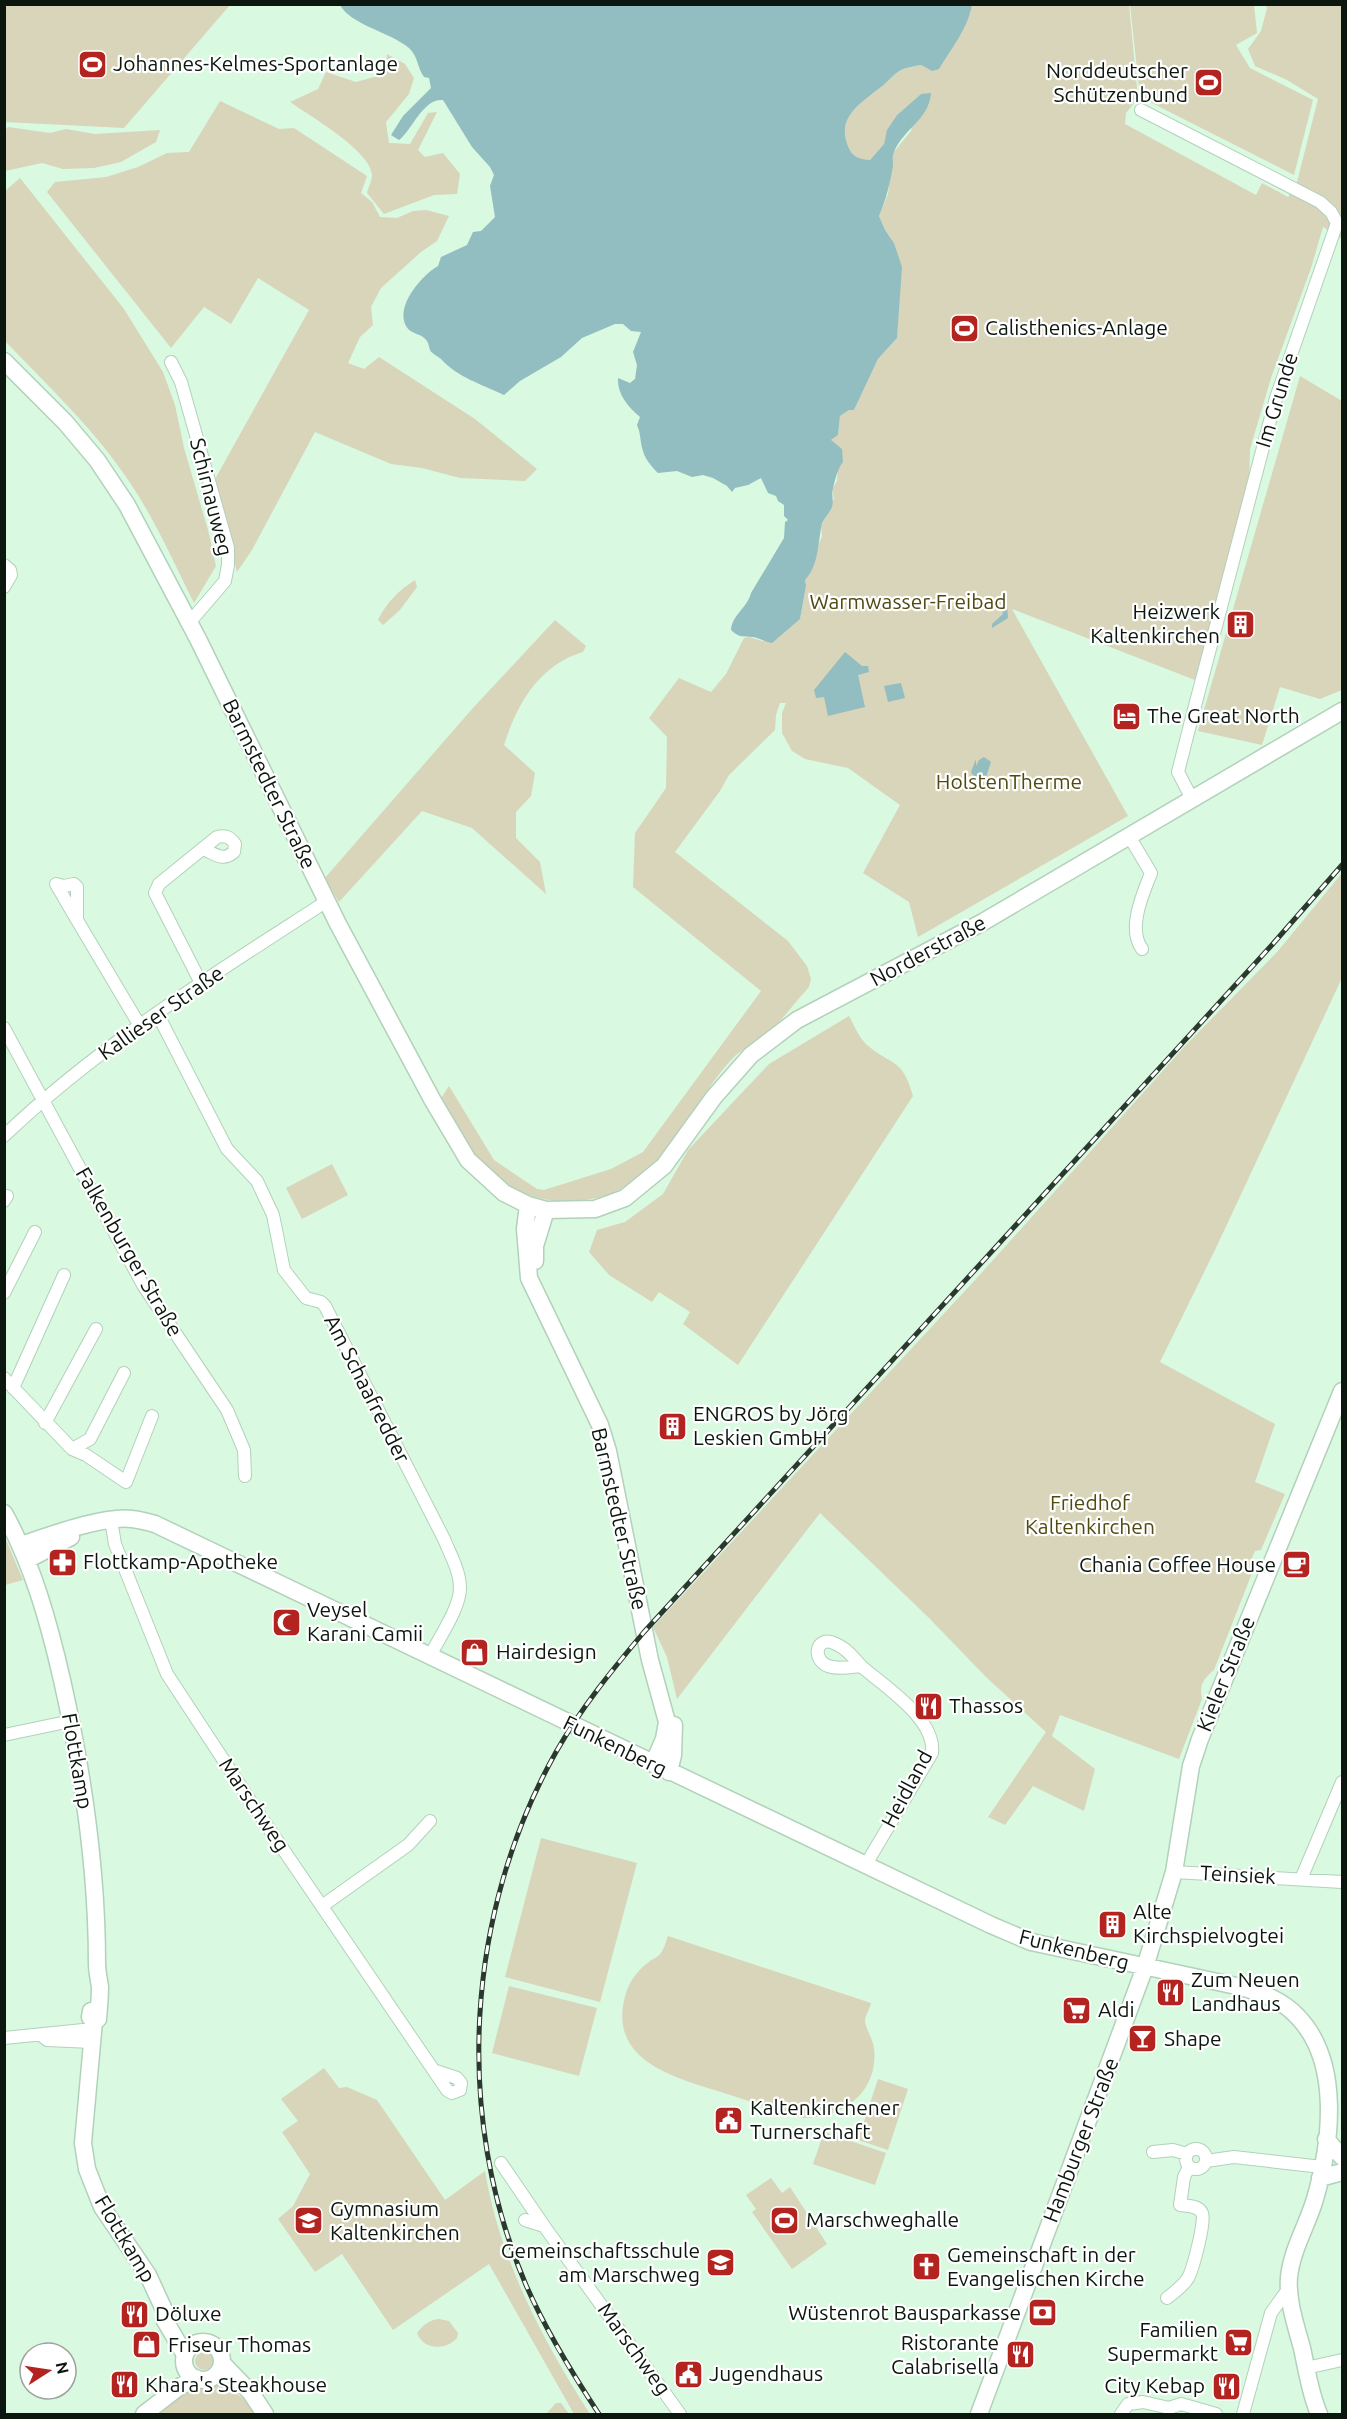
<svg xmlns="http://www.w3.org/2000/svg" width="1347" height="2419" viewBox="0 0 1347 2419" font-family="Ubuntu,sans-serif">
	<rect width="100%" height="100%" fill="#d9f9e1"/>
	<!-- green -->
	<path fill="#d8d5ba" d="M4,5L230,4V5L124,128L5,122Z
		M972,5H1129L1138,98L1126,113L1125,124L1256,195L1262,183L1288,197L1297,182L1318,99L1287,80L1255,66L1248,49L1261,31L1267,8L1265,5H1342V239L1323,227L1311,268L1271,378L1250,449L1249,482L1195,680L1012,609L1128,816L918,937L909,902L863,873L900,805L848,768L805,759L792,751L782,733V713L786,703H780L776,715L775,730L729,775L720,791L675,852L788,941L807,966L811,979L809,987C796,1001 784,1018 770,1031C759,1042 743,1047 733,1058C704,1088 686,1131 658,1162C608,1216 519,1215 474,1155C461,1138 451,1118 440,1100L449,1086L494,1160L537,1189L544,1190L611,1169L643,1152L761,991L633,887L635,833L666,788L667,737L649,718L679,678L711,692L726,674L744,638L750,637L762,641L800,619L806,586L805,580L822,536L821,527L834,498L832,489L837,481L838,467L831,440L838,435L840,416L849,410H854L878,359L897,338L901,267L894,243L885,230L879,216L888,194L893,153L911,131L921,94L897,115L888,130L884,144L870,160C859,159 852,157 848,146C836,117 861,103 881,87C888,82 895,72 903,69C909,67 915,66 921,65L932,71L970,14Z
		M1130,5H1254L1257,33L1236,45L1250,68L1313,100L1294,175L1140,97Z
		M387,54L405,64L414,78L409,94L386,122L389,143L410,144L428,113L437,112L418,150L425,157L443,153L460,174L457,194L434,195L384,214L367,193C368,188 372,181 372,175C371,151 310,116 290,102L318,89L326,72L356,82L385,74Z
		M220,101L279,129L294,128L367,176L361,193L372,202L380,217L397,218L413,211L426,210L449,216L437,241L421,252L381,288L371,307L373,325L360,337L348,363L364,369L379,357L475,419L537,469L525,481L460,478L422,468L391,464L315,432L252,550L237,572L214,481L309,310L258,278L231,324L204,307L171,348L47,192L55,182L106,177L138,167L167,153L189,152Z
		M8,127L50,133L66,129L95,134L160,130L156,142L121,162L94,168L63,169L42,163L5,171V130Z
		M20,178L124,309L163,372L175,405L184,448L208,530L216,566L194,603C172,559 152,513 124,474C90,425 46,384 5,341V191Z
		M1300,376L1342,401V690L1320,699L1280,687L1262,745L1198,731Z
		M415,580L417,587L400,610L383,625L378,620C387,602 398,591 415,580Z
		M555,620L586,646L583,652C539,665 517,704 504,745L535,773L531,796L516,812V838L540,862L546,894L472,828L422,811L339,902L324,879L472,709Z
		M1342,873V978L1215,1250L1160,1362L1275,1424L1255,1482L1285,1494L1261,1550L1255,1551L1252,1558L1254,1568L1214,1670C1203,1679 1199,1685 1202,1699L1179,1759L1060,1715L1052,1736L1095,1769L1084,1811L1033,1786L1005,1825L988,1817L1046,1732L986,1677L929,1618L820,1513L677,1699L667,1657L653,1627L976,1279L1185,1046L1278,951Z
		M849,1016C854,1025 859,1038 867,1045C893,1067 902,1057 913,1096L738,1365L683,1324L690,1312L659,1292L652,1302L609,1275L589,1252L597,1230L625,1222L663,1194L688,1150L769,1064Z
		M332,1164L348,1195L302,1219L286,1188Z
		M4,1535L23,1580L5,1585H4Z
		M541,1838L637,1863L600,2002L505,1977Z
		M668,1936L871,2003C870,2008 865,2016 865,2021C866,2030 873,2039 874,2048C879,2092 843,2118 803,2118C777,2110 751,2102 724,2093C677,2078 605,2062 626,1993C630,1980 639,1969 650,1961C653,1959 659,1956 661,1953C664,1949 666,1941 668,1936Z
		M509,1986L597,2008L579,2076L492,2053Z
		M324,2068L339,2088L347,2087L377,2100L445,2200L485,2171C500,2260 542,2339 590,2414H574L489,2264L393,2330L342,2254L315,2272L278,2219L293,2206L310,2174L282,2132L298,2121L281,2099Z
		M878,2079L908,2089L888,2150L858,2140Z
		M824,2132L886,2153L875,2185L813,2164Z
		M771,2178L782,2193L790,2187L827,2244L792,2269L752,2212L756,2209L746,2195Z
		M439,2319L449,2321L458,2333L457,2338C446,2351 423,2350 417,2333C423,2325 429,2320 439,2319Z
		M195 2361a9 9 0 1 1 18 0a9 9 0 1 1-18 0Z
		M213,2382C231,2388 244,2398 257,2411L254,2414H151L194,2383Z
		M556,2403H561L569,2414H546Z"/>
	<!-- water -->
	<path fill="#92bdc1" d="M340,5H972C968,28 951,49 939,69L932,71L921,65C915,66 909,67 903,69C895,72 888,82 881,87C861,103 836,117 848,146C852,157 859,159 870,160L884,144L887,130L897,115L921,94L931,93C929,120 903,129 894,152C892,156 893,161 893,166C890,183 886,200 879,216L885,230L894,243L902,267L897,338L878,359L854,410H849L840,416L838,435L831,440L842,449L843,462C838,468 835,480 833,488C831,494 834,500 832,507C829,514 822,520 821,528C818,545 818,566 805,580L806,586L800,619L772,643C766,642 759,638 753,637C743,636 739,638 731,630C732,615 748,607 751,593L784,538L785,522L788,520L784,516V505L778,501L776,496L768,493L761,478L748,485L735,488L732,492L727,486L713,478L703,475L692,477L677,471L658,473C652,467 645,459 643,451C640,442 641,434 637,425L640,417C628,407 617,394 618,378L630,383L635,379L637,365L633,352L641,332L631,331L623,324H615L582,338L561,357L520,381L504,395C481,384 457,377 441,359C438,356 432,354 430,350C429,348 429,344 427,341C422,333 411,335 406,326C395,306 422,275 438,266L441,257L467,245L473,232L481,231L495,217L490,186L494,175L490,167L472,147L443,100C423,98 413,129 399,140L391,135L403,116L431,88L429,78L424,77C417,67 418,56 409,48C390,32 351,25 340,5Z
		M1004,603L1007,605L1008,618L992,628V624L1003,614L1001,608Z
		M845,652L862,666H868L869,672L858,675L865,707L828,716L824,697L816,698L814,690Z
		M901,683L905,698L888,702L884,686Z
		M984,757L991,762L985,780L975,778L971,772L976,759V766L979,760Z"/>
	<g fill="none" stroke-linecap="round" stroke-linejoin="round">
		<defs>
			<path id="street" d="M1141,110L1320,202L1331,212L1337,223L1276,398L1191,721L1178,772L1192,799
				M171,362L181,382L228,548V565L225,581L189,623
				M4,565L10,570L11,575L4,587
				M1129,836L1151,873C1143,894 1127,928 1142,949
				M77,920L56,884L64,886L74,884L77,887V920L140,1026
				M201,983L155,893L159,884L217,837C226,835 230,837 235,844L234,852C222,862 216,854 203,849
				M157,1013L227,1149L257,1181L273,1215L284,1270L306,1298L321,1302L325,1306L444,1539C450,1554 460,1571 460,1588C460,1608 439,1638 430,1656
				M4,1028L143,1285L227,1410L244,1450L245,1476
				M4,1136C100,1044 216,973 327,901
				M4,1201L7,1196
				M4,1293L35,1232
				M4,1378L72,1449L86,1455L126,1482L152,1416
				M13,1388L64,1275
				M45,1423L96,1329
				M72,1449L90,1439L124,1373
				M111,1520L115,1544L167,1674L255,1808L447,2090L452,2093L460,2090L461,2083L457,2078L436,2071
				M861,1666C854,1658 846,1648 836,1644C815,1633 810,1663 832,1667C842,1669 852,1667 861,1666C885,1687 936,1719 932,1753L865,1866
				M4,1735L71,1721
				M1174,1872L1342,1882
				M1301,1879L1342,1782
				M322,1906L408,1845L430,1821
				M41,2035L47,2040L92,2042
				M4,2038L93,2029
				M1186 2159a10 10 0 1 1 20 0a10 10 0 1 1-20 0Z
				M1153,2152L1173,2150L1187,2154
				M1206,2161L1234,2157L1322,2167
				M501,2163L544,2226
				M525,2220L544,2226L680,2414
				M1167,2298C1175,2292 1183,2286 1188,2278C1193,2269 1206,2220 1202,2213C1198,2205 1187,2206 1180,2205L1184,2177L1189,2167
				M1306,2368L1342,2360
				M1121,2414L1128,2404L1143,2402L1169,2408L1181,2404L1216,2414
				M1243,2414L1271,2313L1289,2288"/>
			<path id="secondary" d="M4,361L65,422L97,460L127,505L198,639L338,924L433,1101L468,1160L504,1193L528,1205L546,1210L595,1209L625,1198L664,1166L714,1097L751,1055L797,1020L983,922L1342,711
				M528,1205L525,1229L529,1278L600,1425L608,1451L650,1660L667,1722L664,1739L653,1764
				M535,1261V1246L546,1210
				M4,1513C33,1565 49,1623 62,1680C83,1773 97,1869 97,1964C97,1972 99,1979 100,1987C100,1997 99,2008 98,2019L94,2021
				M21,1545C48,1536 105,1515 132,1519C140,1520 148,1522 155,1524L991,1925L1031,1942L1241,1987C1262,1993 1282,2000 1297,2016C1342,2062 1331,2144 1315,2199C1307,2226 1292,2249 1289,2277C1287,2300 1296,2326 1302,2348C1307,2371 1310,2393 1319,2414
				M27,1560L71,1537
				M669,1772L673,1755L674,1725
				M91,2011L90,2017L94,2021L83,2143L87,2169L102,2207L148,2275L165,2312L164,2319L185,2355
				M1326,2139L1342,2157
				M1320,2178L1342,2172
				M184 2361a19 19 0 1 1 38 0a19 19 0 1 1-38 0Z
				M222,2363L251,2393L265,2414
				M144,2414L179,2387L196,2378
				M979,2414L1145,1967L1174,1872L1191,1766L1200,1739L1342,1391"/>
		</defs>
		<!-- street casing -->
		<use href="#street" stroke="#b2d1ba" stroke-width="14"/>
		<!-- secondary casing -->
		<use href="#secondary" stroke="#b2d1ba" stroke-width="19"/>
		<!-- street -->
		<use href="#street" stroke="#fff" stroke-width="12"/>
		<!-- secondary -->
		<use href="#secondary" stroke="#fff" stroke-width="16"/>
		<defs>
			<path id="rail" d="M599,2414C572,2373 546,2331 526,2285C453,2115 466,1912 556,1752C581,1708 612,1670 644,1632L1271,946L1342,865"/>
		</defs>
		<!-- rail casing -->
		<use href="#rail" stroke="#2a382e" stroke-width="5"/>
		<!-- rail -->
		<use href="#rail" stroke="#fff" stroke-width="3" stroke-dasharray="9" stroke-linecap="butt"/>
	</g>
	<!-- icons -->
	<defs>
		<symbol id="stadium-square" viewBox="-11 -11 22 22"><rect x="-9" y="-9" width="18" height="18" rx="4" fill="#b32320" stroke="#fff"/><path d="M0-5a6.5 5 0 1 0 0 10a6.5 5 0 1 0 0-10ZM-3.5-1.8h7v3.6h-7Z" fill="#fff"/></symbol>
		<symbol id="building-square" viewBox="-11 -11 22 22"><rect x="-9" y="-9" width="18" height="18" rx="4" fill="#b32320" stroke="#fff"/><path d="M-4-6H4V6H1V3H-1V6H-4ZM-2.5-4.3h1.7v1.8h-1.7ZM.8-4.3h1.7v1.8H.8ZM-2.5-1h1.7V.8h-1.7ZM.8-1h1.7V.8H.8Z" fill="#fff"/></symbol>
		<symbol id="hotel-square" viewBox="-11 -11 22 22"><rect x="-9" y="-9" width="18" height="18" rx="4" fill="#b32320" stroke="#fff"/><path d="M-6-4.5h1.5V1H6V5H4.5V3h-9V5H-6ZM-4 0a1.8 1.8 0 1 1 3.6 0ZM.5 0V-2.5h3Q6-2.5 6 0Z" fill="#fff"/></symbol>
		<symbol id="pharmacy-square" viewBox="-11 -11 22 22"><rect x="-9" y="-9" width="18" height="18" rx="4" fill="#b32320" stroke="#fff"/><path d="M-2-6h4v4h4v4h-4v4h-4v-4h-4v-4h4Z" fill="#fff"/></symbol>
		<symbol id="cafe-square" viewBox="-11 -11 22 22"><rect x="-9" y="-9" width="18" height="18" rx="4" fill="#b32320" stroke="#fff"/><path d="M-5.5-4.5H6V0H3Q3 3.5 0 3.5H-2.5Q-5.5 3.5-5.5 0ZM3-3.2v2h1.7v-2ZM-6 4.5H4V6H-6Z" fill="#fff"/></symbol>
		<symbol id="mosque-square" viewBox="-11 -11 22 22"><rect x="-9" y="-9" width="18" height="18" rx="4" fill="#b32320" stroke="#fff"/><path d="M3.5-4.9A6 6 0 1 0 3.5 4.9A5 5 0 1 1 3.5-4.9Z" fill="#fff"/></symbol>
		<symbol id="shop-square" viewBox="-11 -11 22 22"><rect x="-9" y="-9" width="18" height="18" rx="4" fill="#b32320" stroke="#fff"/><path d="M-5-2.5h2.3a2.7 3.5 0 0 1 5.4 0H5L5.5 6h-11ZM-1.5-2.5h3a1.5 2.3 0 0 0-3 0Z" fill="#fff"/></symbol>
		<symbol id="restaurant-square" viewBox="-11 -11 22 22"><rect x="-9" y="-9" width="18" height="18" rx="4" fill="#b32320" stroke="#fff"/><path d="M-5-6h1v4h1v-4h1v4h1v-4h1v5L-1.5 .5V6h-2V.5L-5-1ZM5-6V6H3V1.5H1.5Q1.5-4 5-6Z" fill="#fff"/></symbol>
		<symbol id="supermarket-square" viewBox="-11 -11 22 22"><rect x="-9" y="-9" width="18" height="18" rx="4" fill="#b32320" stroke="#fff"/><path d="M-6-5.5h2.5l.6 2H6L4.5 2H-2.5L-4.4-4H-6ZM-1.5 3.2a1.3 1.3 0 1 0 .1 0ZM3 3.2a1.3 1.3 0 1 0 .1 0Z" fill="#fff"/></symbol>
		<symbol id="bar-square" viewBox="-11 -11 22 22"><rect x="-9" y="-9" width="18" height="18" rx="4" fill="#b32320" stroke="#fff"/><path d="M-6-5H6L.8 .8V4.5H3.5V6h-7V4.5H-.8V.8Z" fill="#fff"/></symbol>
		<symbol id="civic-square" viewBox="-11 -11 22 22"><rect x="-9" y="-9" width="18" height="18" rx="4" fill="#b32320" stroke="#fff"/><path d="M-.6-6.5H3V-4.5H.6V-3L4-1V1h2V6H-6V1h2V-1L-.6-3ZM-1.2 2.5V6h2.4V2.5Z" fill="#fff"/></symbol>
		<symbol id="school-square" viewBox="-11 -11 22 22"><rect x="-9" y="-9" width="18" height="18" rx="4" fill="#b32320" stroke="#fff"/><path d="M0-5L7-2L0 1L-7-2ZM-4 1L0 2.5L4 1V4Q0 6-4 4Z" fill="#fff"/></symbol>
		<symbol id="church-square" viewBox="-11 -11 22 22"><rect x="-9" y="-9" width="18" height="18" rx="4" fill="#b32320" stroke="#fff"/><path d="M-1.2-6h2.4v3.5h3.3v2.4h-3.3V6h-2.4V-.1h-3.3v-2.4h3.3Z" fill="#fff"/></symbol>
		<symbol id="bank-square" viewBox="-11 -11 22 22"><rect x="-9" y="-9" width="18" height="18" rx="4" fill="#b32320" stroke="#fff"/><path d="M-6-4H6V4H-6ZM0-2.3a2.3 2.3 0 1 0 0 4.6a2.3 2.3 0 1 0 0-4.6Z" fill="#fff"/></symbol>
	</defs>
	<g fill-rule="evenodd">
		<use href="#stadium-square" x="76" y="48" width="33" height="33"/>
		<use href="#stadium-square" x="1192" y="66" width="33" height="33"/>
		<use href="#stadium-square" x="948" y="312" width="33" height="33"/>
		<use href="#building-square" x="1224" y="608" width="33" height="33"/>
		<use href="#hotel-square" x="1110" y="700" width="33" height="33"/>
		<use href="#building-square" x="656" y="1410" width="33" height="33"/>
		<use href="#pharmacy-square" x="46" y="1546" width="33" height="33"/>
		<use href="#cafe-square" x="1280" y="1548" width="33" height="33"/>
		<use href="#mosque-square" x="270" y="1606" width="33" height="33"/>
		<use href="#shop-square" x="458" y="1636" width="33" height="33"/>
		<use href="#restaurant-square" x="912" y="1690" width="33" height="33"/>
		<use href="#building-square" x="1096" y="1908" width="33" height="33"/>
		<use href="#restaurant-square" x="1154" y="1976" width="33" height="33"/>
		<use href="#supermarket-square" x="1060" y="1994" width="33" height="33"/>
		<use href="#bar-square" x="1126" y="2022" width="33" height="33"/>
		<use href="#civic-square" x="712" y="2104" width="33" height="33"/>
		<use href="#stadium-square" x="768" y="2204" width="33" height="33"/>
		<use href="#school-square" x="292" y="2204" width="33" height="33"/>
		<use href="#school-square" x="704" y="2246" width="33" height="33"/>
		<use href="#church-square" x="910" y="2250" width="33" height="33"/>
		<use href="#bank-square" x="1026" y="2296" width="33" height="33"/>
		<use href="#restaurant-square" x="118" y="2298" width="33" height="33"/>
		<use href="#supermarket-square" x="1222" y="2326" width="33" height="33"/>
		<use href="#shop-square" x="130" y="2328" width="33" height="33"/>
		<use href="#restaurant-square" x="1004" y="2338" width="33" height="33"/>
		<use href="#civic-square" x="672" y="2358" width="33" height="33"/>
		<use href="#restaurant-square" x="108" y="2368" width="33" height="33"/>
		<use href="#restaurant-square" x="1210" y="2370" width="33" height="33"/>
	</g>
	<g text-anchor="middle" stroke-width="4.5" stroke-linejoin="round" paint-order="stroke">
		<!-- poi labels -->
		<g font-size="21" fill="#0b160e" stroke="#fff" text-anchor="start">
			<text x="113" y="71">Johannes-Kelmes-Sportanlage</text>
			<text x="1188" y="78" text-anchor="end">Norddeutscher<tspan x="1188" dy="24">Schützenbund</tspan></text>
			<text x="985" y="335">Calisthenics-Anlage</text>
			<text x="1220" y="619" text-anchor="end">Heizwerk<tspan x="1220" dy="24">Kaltenkirchen</tspan></text>
			<text x="1147" y="723">The Great North</text>
			<text x="693" y="1421">ENGROS by Jörg<tspan x="693" dy="24">Leskien GmbH</tspan></text>
			<text x="83" y="1569">Flottkamp-Apotheke</text>
			<text x="1276" y="1572" text-anchor="end">Chania Coffee House</text>
			<text x="307" y="1617">Veysel<tspan x="307" dy="24">Karani Camii</tspan></text>
			<text x="496" y="1659">Hairdesign</text>
			<text x="949" y="1713">Thassos</text>
			<text x="1133" y="1919">Alte<tspan x="1133" dy="24">Kirchspielvogtei</tspan></text>
			<text x="1191" y="1987">Zum Neuen<tspan x="1191" dy="24">Landhaus</tspan></text>
			<text x="1098" y="2017">Aldi</text>
			<text x="1164" y="2046">Shape</text>
			<text x="750" y="2115">Kaltenkirchener<tspan x="750" dy="24">Turnerschaft</tspan></text>
			<text x="330" y="2216">Gymnasium<tspan x="330" dy="24">Kaltenkirchen</tspan></text>
			<text x="806" y="2227">Marschweghalle</text>
			<text x="700" y="2258" text-anchor="end">Gemeinschaftsschule<tspan x="700" dy="24">am Marschweg</tspan></text>
			<text x="947" y="2262">Gemeinschaft in der<tspan x="947" dy="24">Evangelischen Kirche</tspan></text>
			<text x="1021" y="2320" text-anchor="end">Wüstenrot Bausparkasse</text>
			<text x="155" y="2321">Döluxe</text>
			<text x="1218" y="2337" text-anchor="end">Familien<tspan x="1218" dy="24">Supermarkt</tspan></text>
			<text x="999" y="2350" text-anchor="end">Ristorante<tspan x="999" dy="24">Calabrisella</tspan></text>
			<text x="168" y="2352">Friseur Thomas</text>
			<text x="709" y="2381">Jugendhaus</text>
			<text x="145" y="2392">Khara's Steakhouse</text>
			<text x="1205" y="2393" text-anchor="end">City Kebap</text>
		</g>
		<!-- street labels -->
		<g font-size="21" fill="#0b160e" stroke="#fff">
			<text transform="translate(1277 400) rotate(-73)" y="7">Im Grunde</text>
			<text transform="translate(211 497) rotate(76)" y="7">Schirnauweg</text>
			<text transform="translate(269 784) rotate(64)" y="7">Barmstedter Straße</text>
			<text transform="translate(928 951) rotate(-28)" y="7">Norderstraße</text>
			<text transform="translate(161 1013) rotate(-35)" y="7">Kallieser Straße</text>
			<text transform="translate(129 1252) rotate(60)" y="7">Falkenburger Straße</text>
			<text transform="translate(367 1389) rotate(63)" y="7">Am Schaafredder</text>
			<text transform="translate(619 1519) rotate(77)" y="7">Barmstedter Straße</text>
			<text transform="translate(1226 1674) rotate(-68)" y="7">Kieler Straße</text>
			<text transform="translate(615 1746) rotate(26)" y="7">Funkenberg</text>
			<text transform="translate(77 1761) rotate(80)" y="7">Flottkamp</text>
			<text transform="translate(907 1789) rotate(-62)" y="7">Heidland</text>
			<text transform="translate(254 1805) rotate(56)" y="7">Marschweg</text>
			<text transform="translate(1238 1875) rotate(3)" y="7">Teinsiek</text>
			<text transform="translate(1074 1950) rotate(14)" y="7">Funkenberg</text>
			<text transform="translate(1081 2140) rotate(-69)" y="7">Hamburger Straße</text>
			<text transform="translate(125 2239) rotate(59)" y="7">Flottkamp</text>
			<text transform="translate(634 2349) rotate(54)" y="7">Marschweg</text>
		</g>
		<!-- park labels -->
		<g font-size="21" fill="#514a10" stroke="#fff">
			<text x="908" y="609">Warmwasser-Freibad</text>
			<text x="1009" y="789">HolstenTherme</text>
			<text x="1090" y="1510">Friedhof<tspan x="1090" dy="24">Kaltenkirchen</tspan></text>
		</g>
	</g>
	<!-- border -->
	<rect width="1347" height="2419" fill="none" stroke="#0b160e" stroke-width="12"/>
	<!-- north arrow -->
	<g transform="translate(48 2371) rotate(78)"><circle r="28" fill="#ffffff" stroke="#9da29f" stroke-width="1.5"/>
	<path d="M0-4.5L10 22L0 15L-10 22Z" fill="#b32320"/>
	<text y="-9" font-size="16" font-weight="bold" text-anchor="middle" fill="#0b160e">N</text>
	</g>
</svg>
